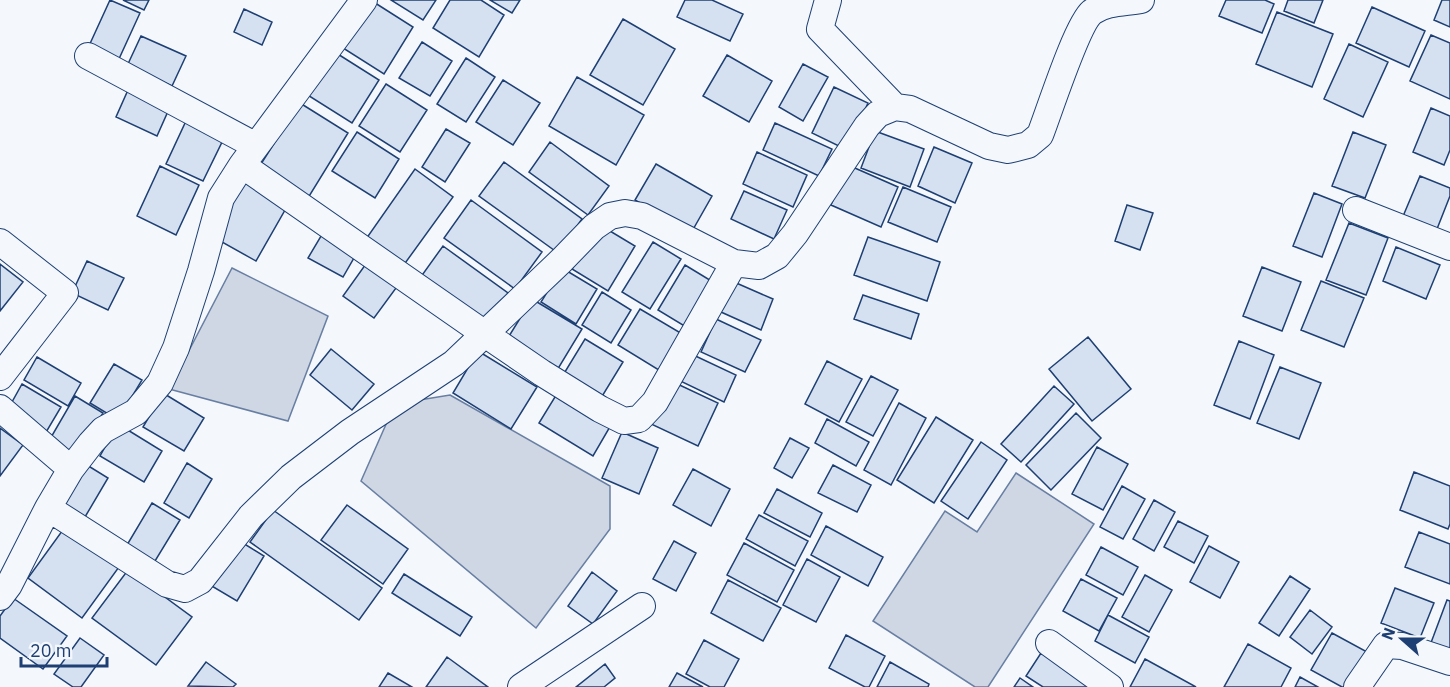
<svg xmlns="http://www.w3.org/2000/svg" width="1450" height="687" viewBox="0 0 1450 687" font-family="'IBM Plex Sans',sans-serif">
	<rect width="100%" height="100%" fill="#f4f7fb"/>
	<!-- water -->
	<path fill="#cfd7e4" stroke="#687fa3" stroke-width="1.5" d="M232,268L328,316L288,421L169,389Z
		M450,395L610,486V529L536,628L361,481L395,404Z
		M1016,473L1094,524L988,687H975L873,621L945,511L977,532Z"/>
	<!-- building -->
	<path fill="#d5e0f0" stroke="#1d3f73" stroke-width="1.5" d="M110,0L140,13L118,61L88,48Z
		M123,0H149L144,10Z
		M391,0H436L423,20Z
		M450,0H481L504,15L479,57L433,28Z
		M490,0H520L512,13Z
		M685,0H712L743,14L730,41L677,17Z
		M1226,0H1265L1274,4L1262,33L1219,16Z
		M1288,0H1323L1314,23L1284,11Z
		M1442,0H1450V27L1434,20Z
		M372,1L413,27L384,74L343,48Z
		M1372,7L1425,31L1409,67L1356,43Z
		M244,9L272,22L262,45L234,32Z
		M1277,12L1333,34L1312,87L1256,64Z
		M623,19L675,49L643,105L590,75Z
		M1431,35L1450,43V99L1410,81Z
		M141,36L186,56L172,86L127,66Z
		M422,42L452,61L430,96L399,78Z
		M1349,44L1388,62L1363,117L1324,99Z
		M333,51L379,80L352,123L306,94Z
		M727,55L772,81L749,122L703,96Z
		M466,58L495,77L466,122L437,104Z
		M803,64L828,77L803,121L779,107Z
		M577,77L644,115L616,165L549,126Z
		M503,80L540,103L513,145L476,122Z
		M386,84L427,110L400,152L359,126Z
		M834,87L868,103L847,150L812,133Z
		M128,90L169,109L157,136L116,117Z
		M300,103L348,133L308,198L259,167Z
		M1431,108L1450,116V150L1444,165L1413,152Z
		M186,121L224,138L203,181L166,164Z
		M775,123L832,149L819,176L763,150Z
		M446,129L470,143L445,182L422,167Z
		M875,131L924,149L910,187L861,168Z
		M357,132L399,159L375,198L332,171Z
		M1353,132L1386,145L1365,198L1332,186Z
		M550,142L609,186L588,215L529,172Z
		M934,147L972,163L955,203L918,186Z
		M757,152L807,175L793,207L743,184Z
		M504,162L582,219L558,253L479,196Z
		M656,164L712,196L691,233L635,200Z
		M848,165L898,187L881,227L831,205Z
		M160,166L199,185L176,235L137,216Z
		M415,169L453,197L403,266L366,239Z
		M1420,176L1450,188V196L1435,234L1401,221Z
		M246,179L289,203L256,261L213,237Z
		M903,187L951,207L937,242L888,222Z
		M744,191L787,210L774,239L731,219Z
		M1314,193L1342,204L1322,257L1293,246Z
		M471,200L542,252L515,289L444,238Z
		M1127,205L1153,213L1140,250L1115,241Z
		M1349,223L1388,238L1366,295L1326,280Z
		M600,225L635,246L608,291L572,269Z
		M324,231L358,251L343,277L308,258Z
		M868,237L940,262L927,301L854,275Z
		M653,242L681,259L650,309L622,292Z
		M443,246L508,293L485,325L420,278Z
		M1396,247L1440,265L1426,299L1383,281Z
		M87,261L124,278L108,310L72,293Z
		M368,261L399,284L374,318L343,296Z
		M0,264L23,282L0,311Z
		M685,265L718,285L691,330L658,310Z
		M1262,267L1301,282L1282,331L1243,316Z
		M562,268L597,289L576,324L541,302Z
		M1321,281L1364,298L1344,347L1301,330Z
		M734,282L773,299L761,330L721,312Z
		M602,292L631,310L611,343L582,325Z
		M863,295L919,314L911,339L854,319Z
		M532,299L582,329L556,372L506,341Z
		M640,309L684,335L662,372L618,345Z
		M716,319L761,340L745,372L701,352Z
		M1088,337L1131,389L1092,421L1049,369Z
		M585,339L623,362L598,403L560,380Z
		M1239,341L1274,355L1250,419L1214,405Z
		M331,349L374,384L352,410L310,375Z
		M478,351L537,387L511,429L453,393Z
		M687,352L736,375L724,402L674,378Z
		M37,357L81,383L68,406L24,380Z
		M827,361L862,379L839,422L805,404Z
		M114,364L142,380L118,420L90,403Z
		M1280,367L1321,383L1299,439L1257,423Z
		M871,376L898,390L873,436L846,422Z
		M671,381L718,403L698,446L651,424Z
		M22,384L61,407L45,434L7,411Z
		M1054,386L1074,404L1021,462L1001,444Z
		M558,392L611,425L593,456L539,423Z
		M163,393L204,418L184,451L143,427Z
		M75,396L103,413L78,456L50,439Z
		M899,403L926,418L891,485L864,470Z
		M1076,413L1101,438L1051,490L1026,465Z
		M936,417L973,440L934,503L897,480Z
		M827,419L869,442L856,466L815,443Z
		M118,424L162,451L144,482L100,456Z
		M0,428L23,445L0,476Z
		M622,432L658,448L639,494L602,478Z
		M790,438L809,448L792,478L774,468Z
		M981,442L1007,460L968,519L941,501Z
		M1097,447L1128,464L1103,510L1072,494Z
		M82,462L108,478L85,517L59,502Z
		M187,463L212,479L189,518L164,503Z
		M833,465L871,485L857,512L818,493Z
		M693,469L730,489L711,526L673,505Z
		M1414,472L1450,486V524L1448,529L1400,510Z
		M1122,486L1145,499L1123,539L1100,527Z
		M777,489L822,513L810,537L764,513Z
		M1154,500L1175,512L1154,551L1133,539Z
		M152,503L180,520L152,566L124,550Z
		M347,505L408,549L383,584L321,540Z
		M273,510L382,588L359,620L250,542Z
		M759,515L808,541L795,566L746,539Z
		M1178,521L1208,536L1194,563L1164,547Z
		M826,526L883,557L868,586L811,555Z
		M65,527L119,567L82,618L28,578Z
		M1419,532L1450,544V584L1405,567Z
		M238,540L264,556L237,601L210,585Z
		M674,541L696,553L676,591L653,579Z
		M744,543L794,570L777,602L727,575Z
		M1209,546L1239,562L1220,598L1190,582Z
		M1101,547L1138,567L1123,595L1086,575Z
		M807,559L840,577L816,622L783,605Z
		M128,570L192,617L156,665L92,618Z
		M592,572L617,591L593,624L568,606Z
		M404,574L472,617L460,636L392,593Z
		M1145,575L1172,590L1149,632L1122,617Z
		M1290,576L1310,589L1279,636L1259,623Z
		M1081,579L1117,598L1099,631L1063,611Z
		M728,580L781,608L763,641L711,613Z
		M1395,588L1434,603L1420,638L1381,623Z
		M13,598L67,636L43,669L0,638V616Z
		M1447,600L1450,601V657L1429,648Z
		M1310,610L1332,627L1312,654L1290,637Z
		M1108,615L1149,637L1135,663L1095,641Z
		M1332,633L1369,653L1351,687H1342L1311,670Z
		M846,635L885,656L869,687H865L829,668Z
		M80,638L104,655L81,687H73L54,674Z
		M704,640L739,659L724,687H710L686,674Z
		M1248,644L1291,668L1281,687H1224Z
		M1041,653L1095,687H1043L1026,676Z
		M447,657L488,687H426Z
		M1145,659L1196,687H1130Z
		M206,662L236,684L233,687L188,686Z
		M890,662L929,684L928,687H877Z
		M605,664L615,678L604,687H576Z
		M388,673L412,687H379Z
		M677,673L703,687H669Z
		M1300,677L1318,687H1295Z
		M1020,678L1033,687H1014Z"/>
	<g fill="none" stroke-linecap="round" stroke-linejoin="round">
		<defs>
			<path id="minor" d="M364,0L242,165L485,334L542,373L600,409L624,421L639,419L655,402L734,263
				M828,0L820,29L895,107
				M88,56L256,146
				M1356,210L1450,247
				M0,242L65,293L0,377
				M0,408L71,469
				M48,508L71,469L91,443L103,430L136,412L160,383L176,348L201,271L221,198L242,165
				M0,597L9,585L48,508L167,584L185,589L200,581L251,516L291,477L350,432L454,363L562,260L594,227L610,216L625,213L642,216L734,263L759,266L777,256L795,234L867,126L878,114L895,107L910,109L989,146L1008,150L1028,145L1040,135C1049,112 1077,24 1092,12C1106,2 1125,3 1141,0
				M1049,643L1110,687
				M521,687L642,606
				M1357,687L1386,645L1402,646L1450,662"/>
		</defs>
		<!-- minor casing -->
		<use href="#minor" stroke="#1d3f73" stroke-width="28"/>
		<!-- minor -->
		<use href="#minor" stroke="#f4f7fb" stroke-width="26"/>
	</g>
	<!-- north arrow -->
	<g transform="translate(1402 639) rotate(291)" stroke="#f4f7fb" stroke-width="4.5" paint-order="stroke">
	<path d="M0-4.5L10 22L0 15L-10 22Z" fill="#1d3f73"/>
	<text y="-9" font-size="16" font-weight="bold" text-anchor="middle" fill="#1d3f73">N</text>
	</g>
	<!-- scale -->
	<path d="M21 657v9h86v-9" fill="none" stroke="#1d3f73" stroke-width="3"/>
	<text x="30" y="657" font-size="18" fill="#1d3f73" stroke="#f4f7fb" stroke-width="4.5" paint-order="stroke">20 m</text>
</svg>
